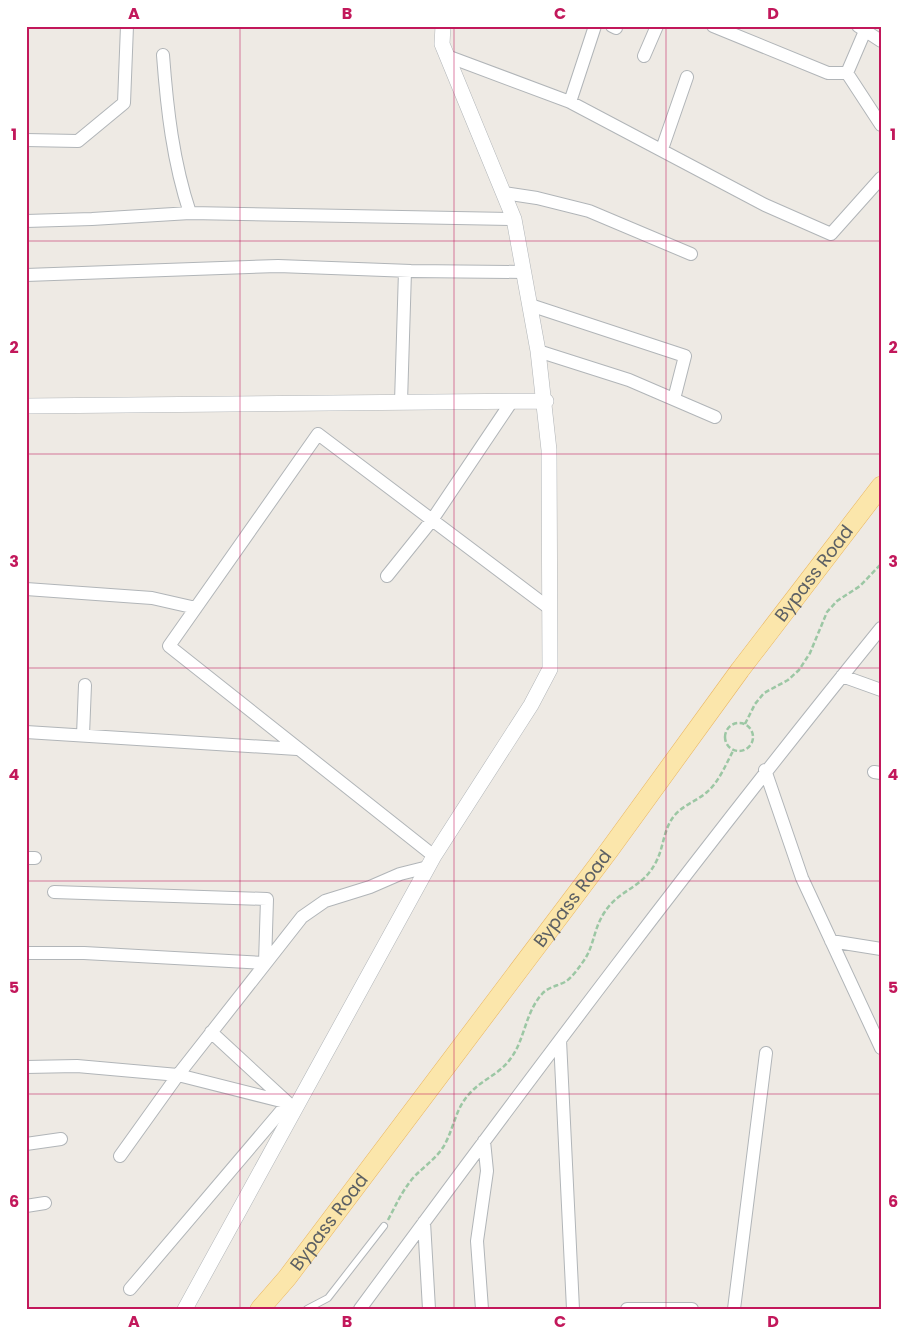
<svg xmlns="http://www.w3.org/2000/svg" width="907" height="1335" viewBox="0 0 907 1335" font-family="Poppins,sans-serif">
	<rect width="100%" height="100%" fill="#eeeae4"/>
	<g fill="none" stroke-linecap="round" stroke-linejoin="round">
		<defs>
			<path id="service" d="M307,1309L328,1298L384,1226"/>
			<path id="minor" d="M612,26L616,28
				M713,26L828,73H847
				M858,26L881,41
				M865,31L847,73L881,125
				M163,55C167,109 173,162 190,213
				M447,56L570,102L765,205L831,234L881,178
				M644,56L657,26
				M570,102L595,26
				M26,140L78,141L124,103L127,26
				M662,149L687,77
				M504,193L537,198L589,211L691,254
				M26,221L92,219L190,213L514,219
				M26,275L278,266L411,271L524,272
				M530,305L685,356L674,399
				M538,351L629,380L715,417
				M401,402L405,271
				M387,576L432,520L512,401
				M26,589L152,598L196,608
				M842,676L881,690
				M26,732L297,749
				M83,735L85,685
				M765,770L802,878L881,1048
				M874,772L881,773
				M434,856L169,646L318,434L549,608
				M26,858H35
				M831,941L881,949
				M26,953H84L265,963L267,899L54,892
				M560,1040L573,1309
				M26,1067L77,1066L178,1075L285,1102
				M26,1144L61,1139
				M120,1156L178,1075L302,917L325,901L370,887L400,874L428,867
				M26,1206L45,1203
				M424,1222L429,1309
				M130,1289L288,1103L211,1032
				M360,1309C530,1078 701,850 881,628
				M482,1309L477,1241L487,1171L484,1141
				M627,1309H692
				M734,1309L766,1053"/>
			<path id="tertiary" d="M26,406L546,401
				M185,1309L434,856L531,705L550,669L549,450L538,351L514,219L442,44L443,26"/>
			<g id="primary">
				<path id="s1" d="M260,1309L287,1278L610,849L740,670L881,486"/>
			</g>
		</defs>
		<!-- service casing -->
		<use href="#service" stroke="#b1b5b8" stroke-width="8"/>
		<!-- minor casing -->
		<use href="#minor" stroke="#b1b5b8" stroke-width="14"/>
		<!-- tertiary casing -->
		<use href="#tertiary" stroke="#b1b5b8" stroke-width="16"/>
		<!-- primary casing -->
		<use href="#primary" stroke="#eab660" stroke-width="20"/>
		<!-- path -->
		<path stroke="#9cc7a4" stroke-width="2.5" stroke-dasharray="5 2.5" stroke-linecap="butt" d="M725 737a14 14 0 1 1 28 0a14 14 0 1 1-28 0Z
			M745,724L755,704L764,693L788,680L799,670L810,653L827,612L837,601L860,586L881,564
			M388,1220C396,1205 402,1191 413,1178C424,1166 439,1157 446,1142C455,1124 456,1107 471,1092C483,1079 500,1074 511,1058C525,1039 525,1013 542,994C548,987 557,986 565,982C572,978 580,966 585,959C596,941 593,925 610,905C625,888 644,886 656,862C664,847 663,830 674,816C683,805 697,801 707,792C719,782 726,764 733,751"/>
		<!-- service -->
		<use href="#service" stroke="#fff" stroke-width="6"/>
		<!-- minor -->
		<use href="#minor" stroke="#fff" stroke-width="12"/>
		<!-- tertiary -->
		<use href="#tertiary" stroke="#fff" stroke-width="15"/>
		<!-- primary -->
		<use href="#primary" stroke="#fbe6ab" stroke-width="19"/>
	</g>
	<!-- grid -->
	<path fill="none" stroke="#c2185b" stroke-width="1" stroke-opacity="0.55" d="M240,26V1309M454,26V1309M666,26V1309M26,241H881M26,454H881M26,668H881M26,881H881M26,1094H881"/>
	<g text-anchor="middle" stroke-width="4" stroke-linejoin="round" paint-order="stroke">
		<!-- street labels -->
		<g font-size="18" fill="#5c6064" stroke="#fff">
			<text dy="6" stroke="none"><textPath href="#s1" startOffset="921">Bypass Road</textPath></text>
			<text dy="6" stroke="none"><textPath href="#s1" startOffset="516">Bypass Road</textPath></text>
			<text dy="6" stroke="none"><textPath href="#s1" startOffset="111">Bypass Road</textPath></text>
		</g>
	</g>
	<!-- border -->
	<rect width="907" height="1335" fill="none" stroke="#ffffff" stroke-width="55"/>
	<rect x="28" y="28" width="852" height="1280" fill="none" stroke="#c2185b" stroke-width="2"/>
	<g font-size="16" text-anchor="middle" font-weight="bold" fill="#c2185b">
		<text x="134" y="19">A</text>
		<text x="347" y="19">B</text>
		<text x="560" y="19">C</text>
		<text x="773" y="19">D</text>
		<text x="14" y="140">1</text>
		<text x="893" y="140">1</text>
		<text x="14" y="353">2</text>
		<text x="893" y="353">2</text>
		<text x="14" y="567">3</text>
		<text x="893" y="567">3</text>
		<text x="14" y="780">4</text>
		<text x="893" y="780">4</text>
		<text x="14" y="993">5</text>
		<text x="893" y="993">5</text>
		<text x="14" y="1207">6</text>
		<text x="893" y="1207">6</text>
		<text x="134" y="1327">A</text>
		<text x="347" y="1327">B</text>
		<text x="560" y="1327">C</text>
		<text x="773" y="1327">D</text>
	</g>
</svg>
